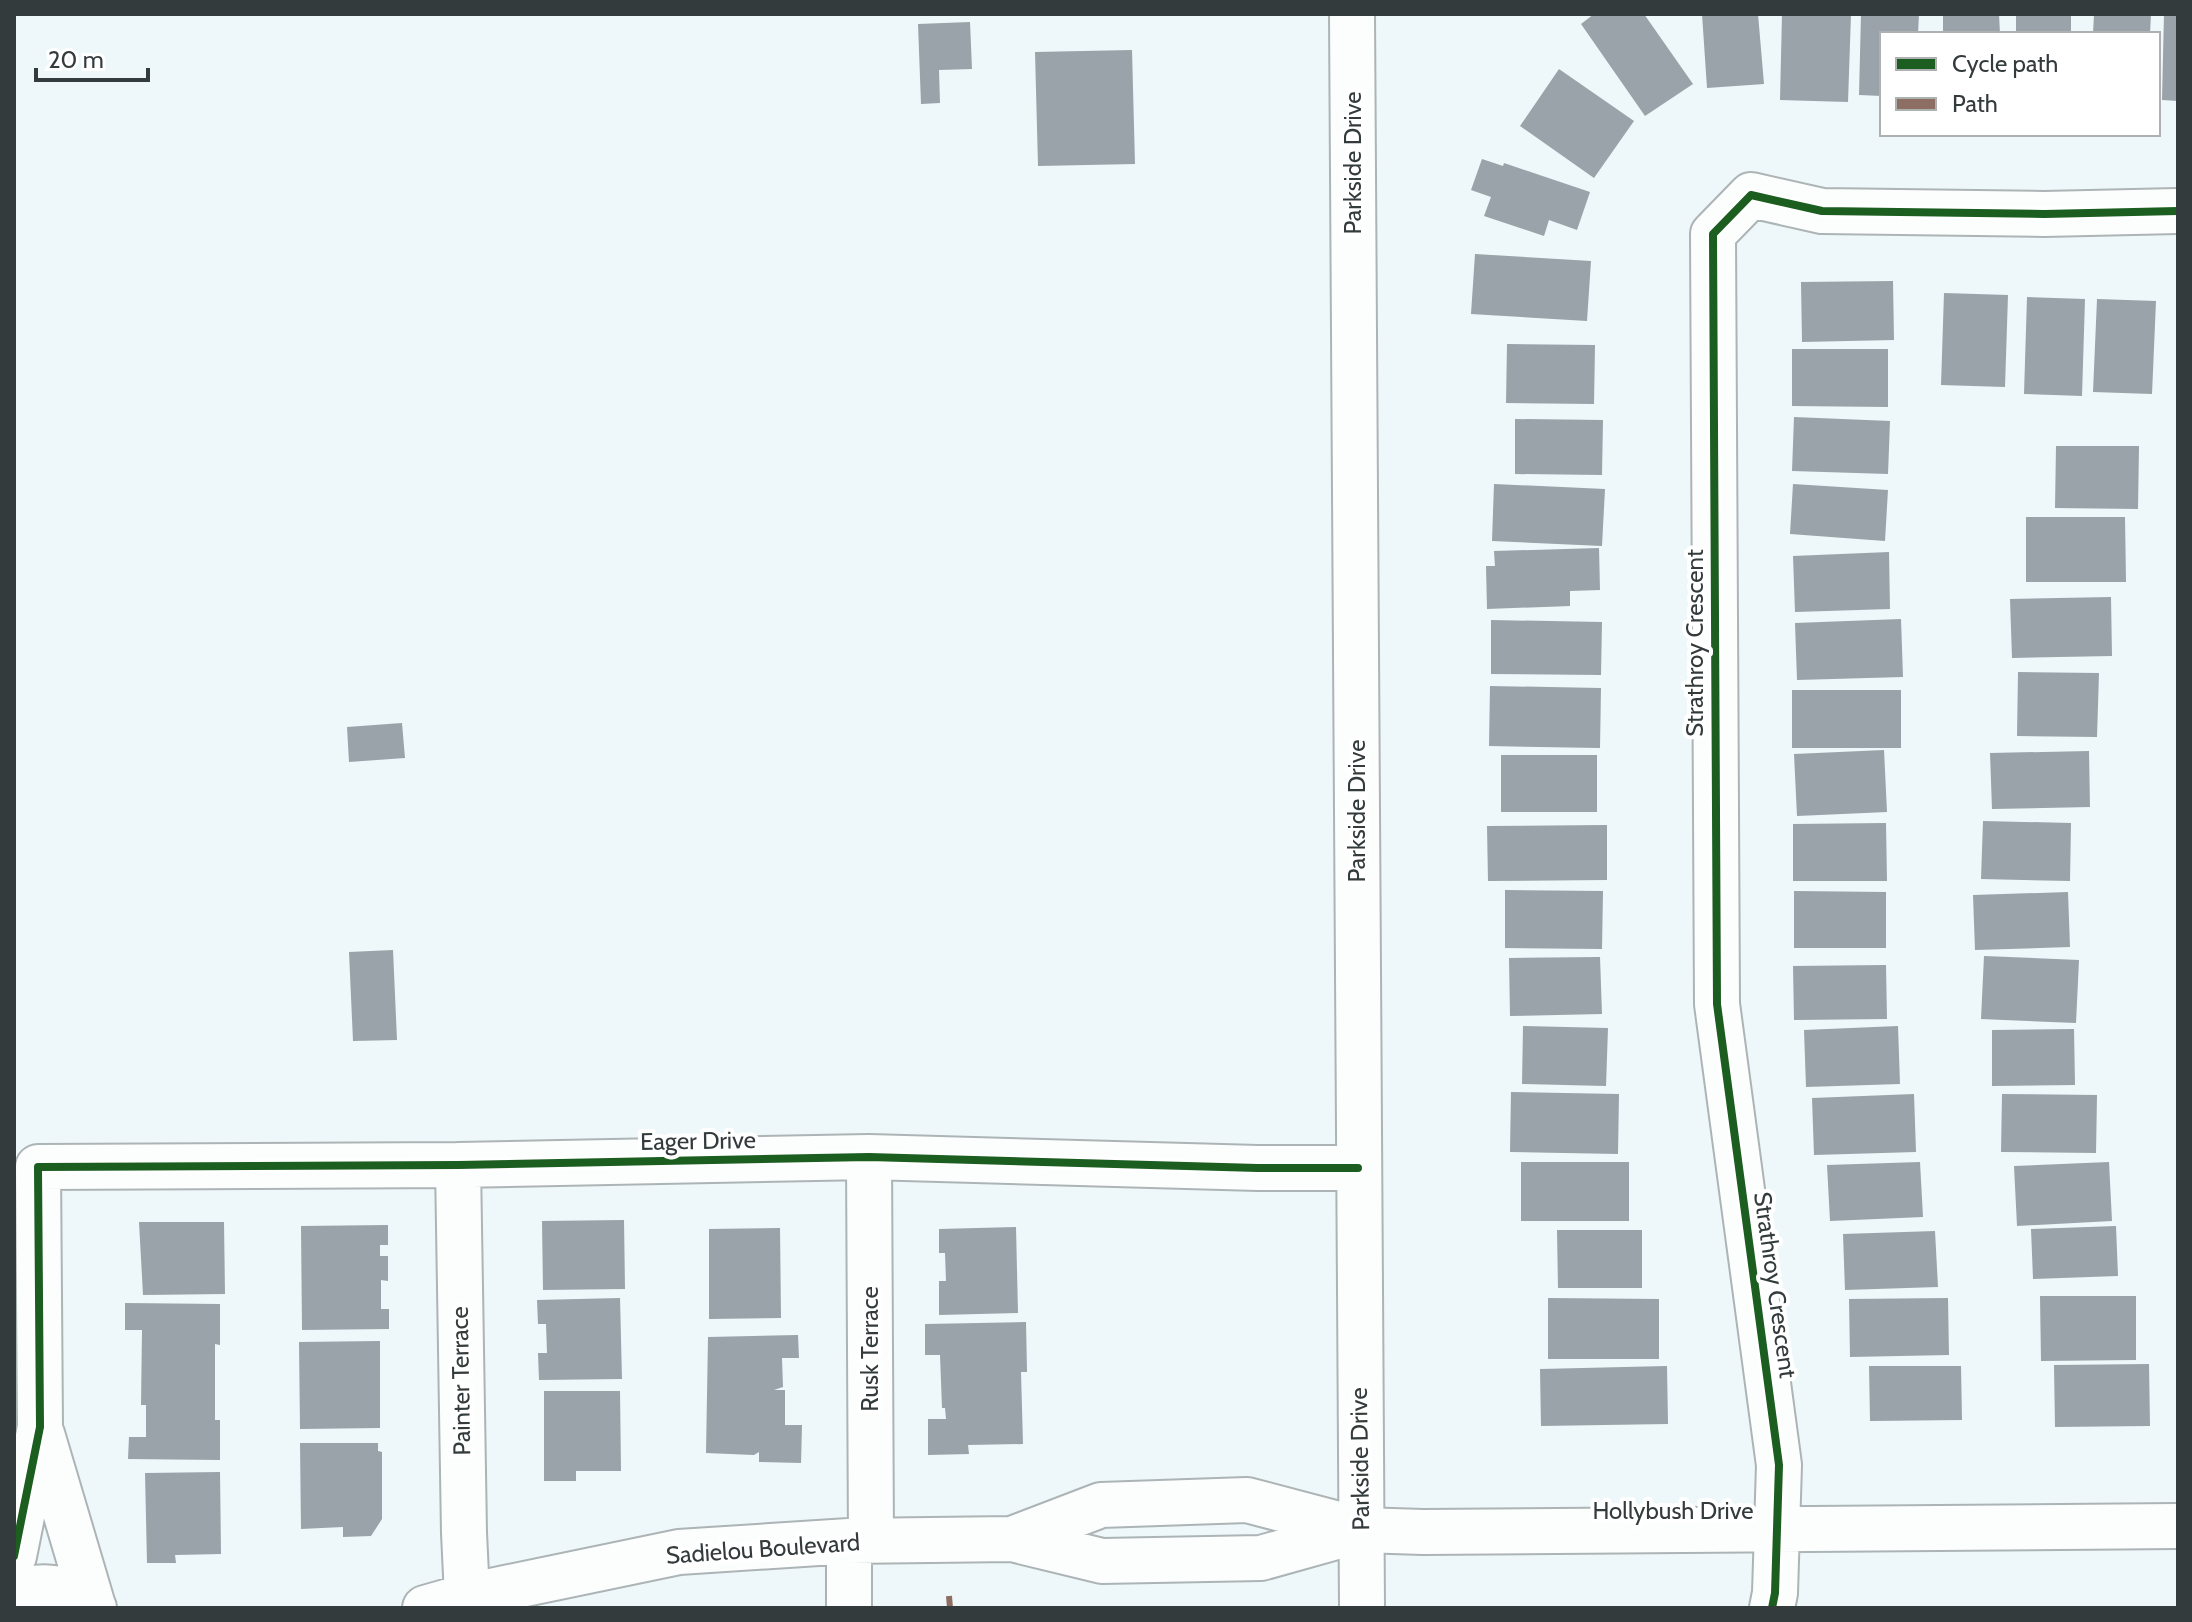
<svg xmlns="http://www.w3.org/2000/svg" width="2192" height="1622" viewBox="0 0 2192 1622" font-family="Cabin,sans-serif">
	<rect width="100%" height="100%" fill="#eef7f9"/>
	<!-- building -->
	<path fill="#99a3a9" d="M1594,14H1644L1693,84L1645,116L1581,24Z
		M1702,14H1758L1764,84L1707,88Z
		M1782,14H1851L1848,102L1780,100Z
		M1861,14H1919L1918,34H1882V96L1859,95Z
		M1943,14H1999L2000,34H1943Z
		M2016,14H2071V34H2016Z
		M2094,14H2151L2150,34H2093Z
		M2164,14H2178V101L2162,100Z
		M970,22L972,69L939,70L940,103L921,104L918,24Z
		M1132,50L1135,164L1038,166L1035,52Z
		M1559,69L1634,121L1594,178L1520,126Z
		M1482,159L1503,166L1504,163L1590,192L1577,230L1549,220L1544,236L1484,216L1491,197L1471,190Z
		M1475,254L1591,261L1587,321L1471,314Z
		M1893,281L1894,340L1802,342L1801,282Z
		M1944,293L2008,295L2005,387L1941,385Z
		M2027,297L2085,299L2082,396L2024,394Z
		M2097,299L2156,301L2152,394L2093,392Z
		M1507,344L1595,345L1594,404L1506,403Z
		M1792,349H1888V407L1792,406Z
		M1794,417L1890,421L1888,474L1792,471Z
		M1515,419L1603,420L1602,475L1515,474Z
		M2056,446H2139L2138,509L2055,508Z
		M1494,484L1605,489L1602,546L1492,541Z
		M1793,484L1888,490L1885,541L1790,534Z
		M2026,517H2125L2126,582H2026Z
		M1599,548L1600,590L1570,591V606L1487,609L1486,566H1495L1494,551Z
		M1889,552L1890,609L1795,612L1793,556Z
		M2111,597L2112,656L2012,658L2010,599Z
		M1901,619L1903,677L1797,680L1795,623Z
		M1491,620L1602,622L1601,675L1491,674Z
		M2018,672L2099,673L2097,737L2017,736Z
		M1490,686L1601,688L1600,748L1489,746Z
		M1792,690H1901V748H1792Z
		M402,723L405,758L349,762L347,727Z
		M1884,750L1887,812L1797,816L1794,754Z
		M2089,751L2090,807L1992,809L1990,753Z
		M1501,755H1597V812H1501Z
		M1983,821L2071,823L2070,881L1981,879Z
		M1886,823L1887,881H1793V824Z
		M1607,825V880L1488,881L1487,826Z
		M1505,890L1603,891L1602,949L1505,948Z
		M1794,891L1886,892V948H1794Z
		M2068,892L2070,947L1975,950L1973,895Z
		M393,950L397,1040L353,1041L349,952Z
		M1984,956L2079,960L2076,1023L1981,1019Z
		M1600,957L1602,1014L1510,1016L1509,958Z
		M1886,965L1887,1019L1794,1020L1793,966Z
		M1523,1026L1608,1028L1606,1086L1522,1084Z
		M1898,1026L1900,1084L1806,1087L1804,1030Z
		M2074,1029L2075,1085L1992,1086V1030Z
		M1511,1092L1619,1094L1618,1154L1510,1152Z
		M1914,1094L1916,1152L1814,1155L1812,1098Z
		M2002,1094L2097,1095L2096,1153L2001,1152Z
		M1521,1162H1629V1221H1521Z
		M1920,1162L1923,1217L1830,1221L1827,1165Z
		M2109,1162L2112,1221L2017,1226L2014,1166Z
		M624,1220L625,1289L543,1290L542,1221Z
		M139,1222H224L225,1294L143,1295Z
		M388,1225V1245H380V1256H388V1281L381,1280V1309H389V1329L302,1330L301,1226Z
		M2116,1226L2118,1276L2033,1279L2031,1229Z
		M1016,1227L1018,1313L939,1315V1281H946L945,1253H939V1229Z
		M780,1228L781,1318L709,1319V1229Z
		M1557,1230H1642V1288H1558Z
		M1935,1231L1938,1287L1845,1290L1843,1234Z
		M2040,1296H2136V1360L2041,1361Z
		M620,1298L622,1379L539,1380L538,1353H547L546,1324H538L537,1300Z
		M1548,1298L1659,1299V1359H1548Z
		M1948,1298L1949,1355L1850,1357L1849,1299Z
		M125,1303L220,1304V1345L215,1344V1420H220V1460L128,1459L129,1437H146V1405H141L142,1330H125Z
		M1026,1322L1027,1372H1021L1023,1444L968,1445L969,1454L928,1455V1419H946L945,1408H942L940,1355H925V1324Z
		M798,1335L799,1358H782L783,1387L774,1390H785V1425H802L801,1463L759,1462V1452L754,1455L706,1453L708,1337Z
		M380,1341V1428L300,1429L299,1342Z
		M2149,1364L2150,1426L2055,1427L2054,1365Z
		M1667,1366L1668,1424L1541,1426L1540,1369Z
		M1869,1366H1961L1962,1420L1870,1421Z
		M544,1391H620L621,1471H576V1481H544Z
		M300,1443H378V1451L382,1452V1519L371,1536L343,1537V1527L301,1529Z
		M220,1472L221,1554L175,1555L176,1563H147L145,1473Z"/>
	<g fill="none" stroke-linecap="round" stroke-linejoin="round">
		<defs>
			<path id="minor" d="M869,1157L871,1540
				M458,1165L464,1533L467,1596
				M42,1434L93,1606
				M1012,1539L1101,1505L1247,1500L1361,1530L1423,1532L2178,1526
				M849,1541V1608
				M14,1556L40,1427L38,1167L458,1165L869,1157L1258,1168H1358
				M14,1594C44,1581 70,1588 94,1608
				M425,1608L467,1596L679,1552L849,1541L1012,1539L1102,1561L1261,1558L1361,1530
				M1772,1608L1775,1593L1779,1465L1717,1004L1713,234L1751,195L1822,211L2044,214L2178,211"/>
			<path id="major" d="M1352,14L1362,1608"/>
		</defs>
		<!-- minor casing -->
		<use href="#minor" stroke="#adb4b6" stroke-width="48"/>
		<!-- major casing -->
		<use href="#major" stroke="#adb4b6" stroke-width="48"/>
		<!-- minor -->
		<use href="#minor" stroke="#fcfefe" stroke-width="44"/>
		<!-- major -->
		<use href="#major" stroke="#fcfefe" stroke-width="44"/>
		<!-- quiet -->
		<path stroke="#8d6e63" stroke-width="6" stroke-dasharray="12 6" stroke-linecap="butt" d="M949,1596L950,1608"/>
		<defs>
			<path id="cycleway" d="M14,1556L40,1427L38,1167L458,1165L869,1157L1258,1168H1358
				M1772,1608L1775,1593L1779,1465L1717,1004L1713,234L1751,195L1822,211L2044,214L2178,211"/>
		</defs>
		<!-- cycleway casing -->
		<use href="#cycleway" stroke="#fff" stroke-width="13"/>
		<!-- cycleway -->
		<use href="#cycleway" stroke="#1b5e20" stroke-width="8"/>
	</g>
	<g text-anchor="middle" stroke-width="8" stroke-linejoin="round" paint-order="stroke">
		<!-- street labels -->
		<g font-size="24" fill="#343b3c" stroke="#fff">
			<text transform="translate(1353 163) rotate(-90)" y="8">Parkside Drive</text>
			<text transform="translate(1695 643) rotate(-90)" y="8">Strathroy Crescent</text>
			<text transform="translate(1357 811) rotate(-90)" y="8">Parkside Drive</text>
			<text transform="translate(698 1141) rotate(-1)" y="8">Eager Drive</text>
			<text transform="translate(1775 1285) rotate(82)" y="8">Strathroy Crescent</text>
			<text transform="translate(870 1349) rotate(-90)" y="8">Rusk Terrace</text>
			<text transform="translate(461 1381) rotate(-91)" y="8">Painter Terrace</text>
			<text transform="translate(1360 1459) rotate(-91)" y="8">Parkside Drive</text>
			<text x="1673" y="1519">Hollybush Drive</text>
			<text transform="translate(763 1549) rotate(-4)" y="8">Sadielou Boulevard</text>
		</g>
	</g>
	<!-- border -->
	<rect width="2192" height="1622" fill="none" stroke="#343b3c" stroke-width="32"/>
	<!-- legend -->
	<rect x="1880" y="32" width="280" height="104" fill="#ffffff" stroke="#aeb1b1" stroke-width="2"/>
	<rect x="1896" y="58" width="40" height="12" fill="#1b5e20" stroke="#aeb1b1" stroke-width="2"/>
	<text x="1952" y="72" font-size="24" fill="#343b3c">Cycle path</text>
	<rect x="1896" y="98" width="40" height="12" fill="#8d6e63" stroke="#aeb1b1" stroke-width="2"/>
	<text x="1952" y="112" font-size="24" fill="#343b3c">Path</text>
	<!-- scale -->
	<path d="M36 68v12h112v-12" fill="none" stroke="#343b3c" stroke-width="4"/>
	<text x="48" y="68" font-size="24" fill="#343b3c" stroke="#ffffff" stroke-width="6" paint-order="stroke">20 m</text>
</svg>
